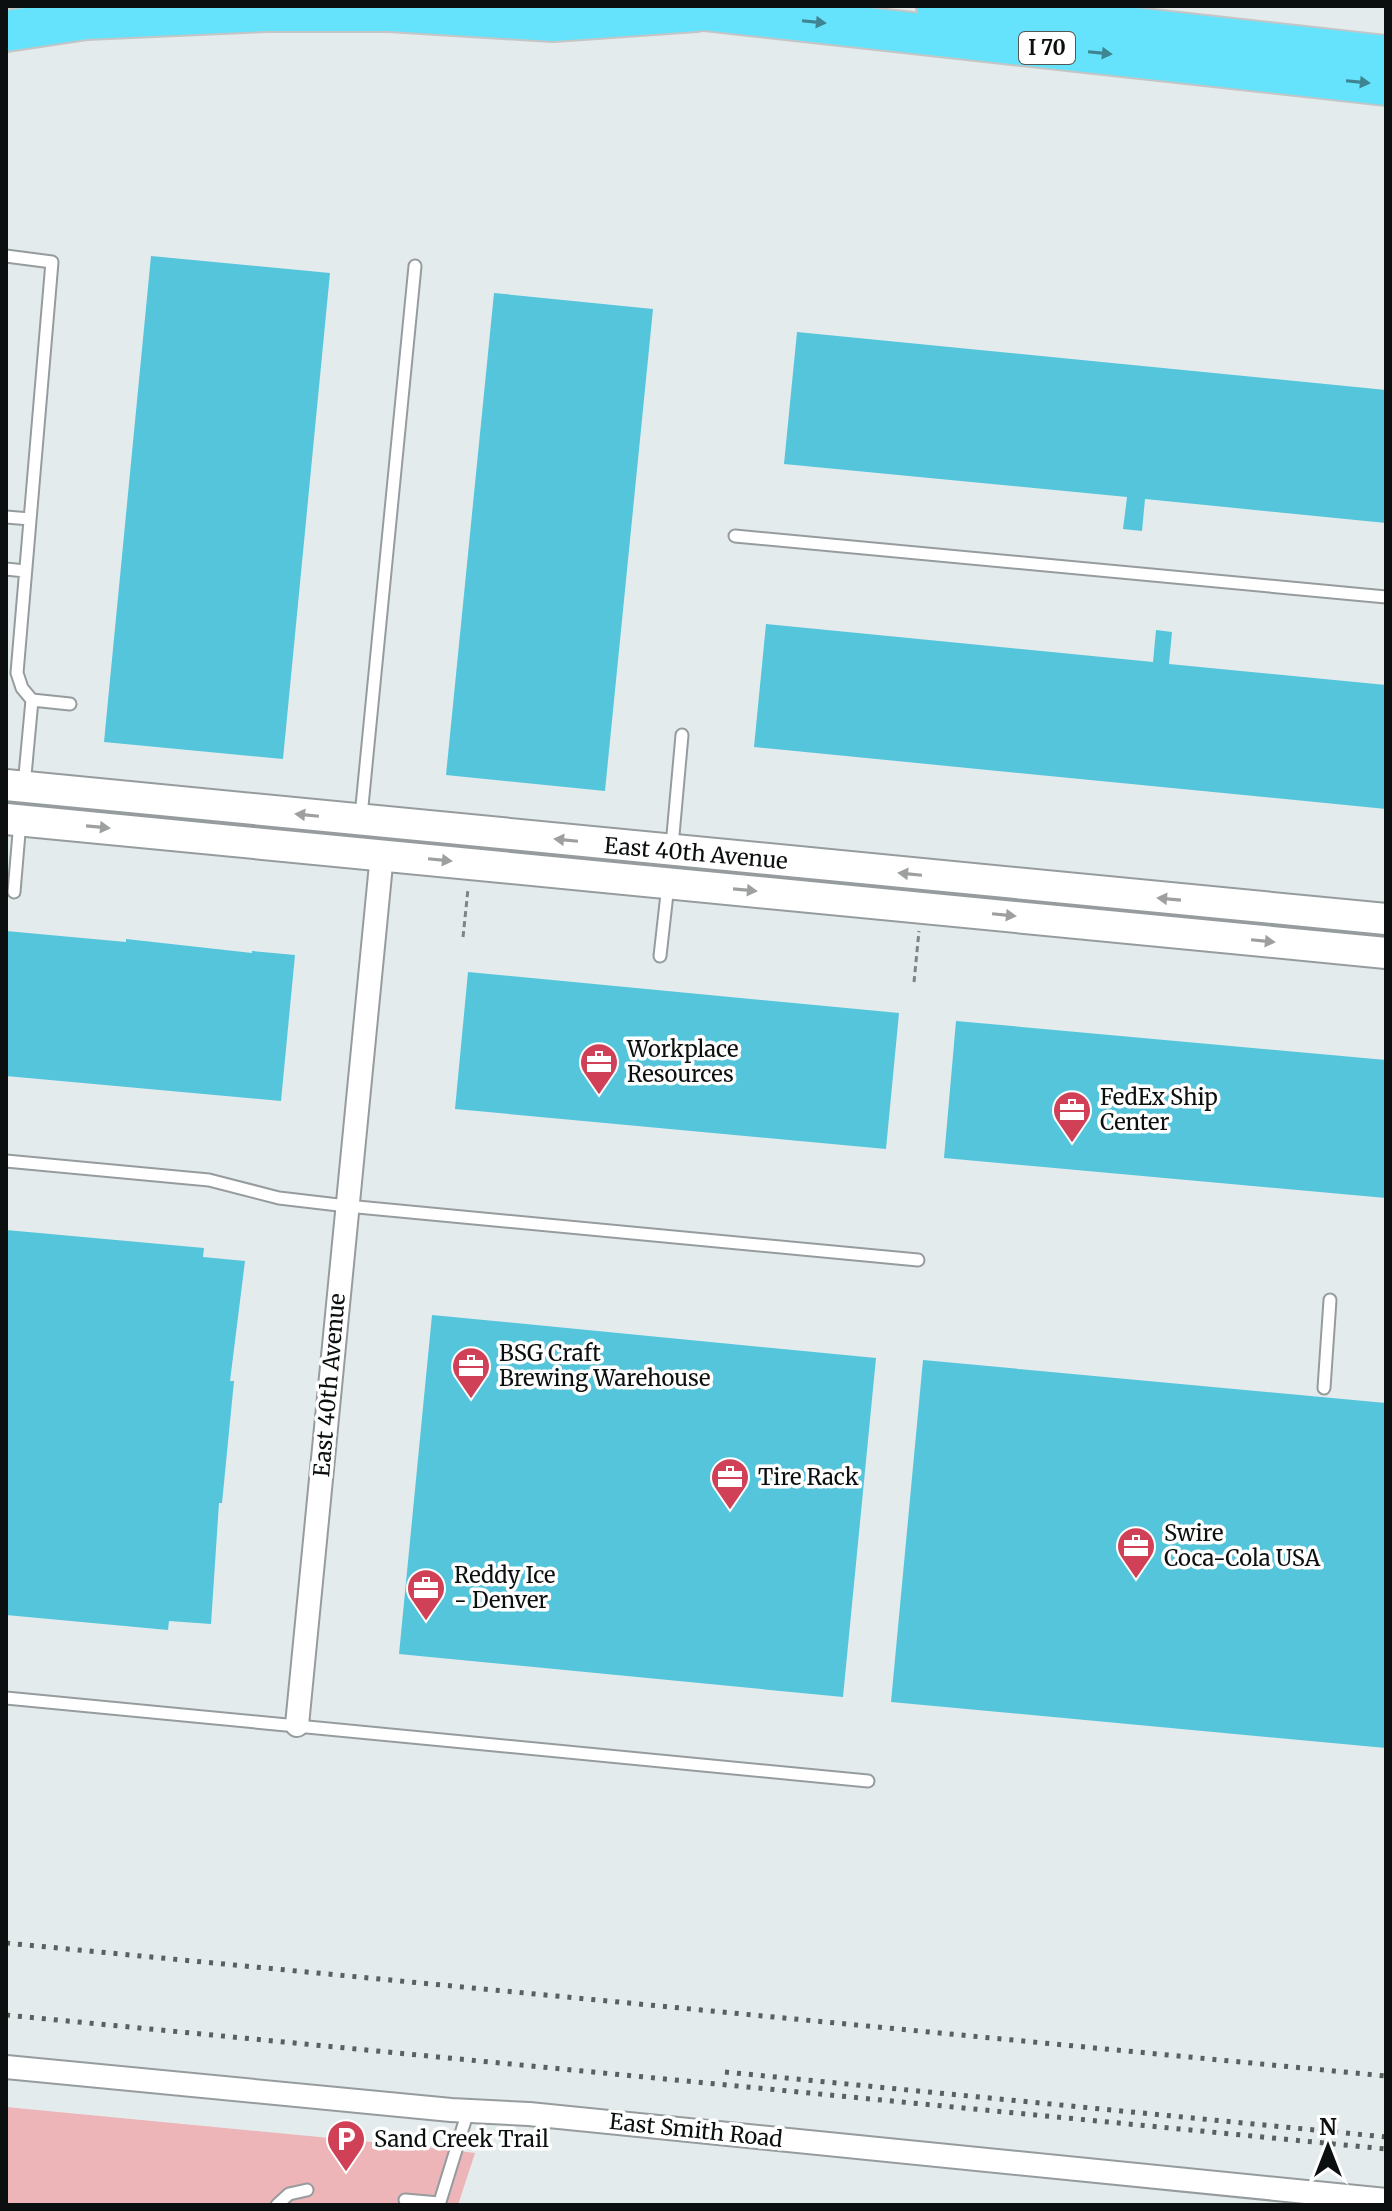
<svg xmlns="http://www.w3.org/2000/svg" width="1392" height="2211" viewBox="0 0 1392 2211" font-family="Merriweather,serif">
	<rect width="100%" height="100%" fill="#e4ebed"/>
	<!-- green -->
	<path fill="#edb5b8" d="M6,2107L435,2148L475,2153L458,2205H6Z"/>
	<!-- building -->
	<path fill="#54c5db" d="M151,256L330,273L283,759L104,742Z
		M494,293L653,309L605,791L446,775Z
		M797,332L1386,390V523L1145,499L1142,531L1123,529L1127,497L784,464Z
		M766,624L1153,662L1156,630L1172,632L1169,664L1386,685V809L754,747Z
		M6,931L126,942V939L252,953V951L295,955L281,1101L6,1076Z
		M468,972L899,1013L886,1149L455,1109Z
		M956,1021L1386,1060V1198L944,1158Z
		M6,1230L204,1248L203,1257L245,1261L230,1381H234L222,1503H219L211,1624L169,1621L168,1630L6,1615Z
		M432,1315L876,1358L843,1697L399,1654Z
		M923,1360L1386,1403V1748L891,1702Z"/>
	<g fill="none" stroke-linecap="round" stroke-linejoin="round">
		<defs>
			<path id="lane" d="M6,256L52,262L17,673L22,688L32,700L24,786
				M6,517L30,519
				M735,536L1386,597
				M6,569L25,571
				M32,700L70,704
				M361,816L415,266
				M672,846L682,735
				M14,892L20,821
				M660,956L668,885
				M6,1161L209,1180L279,1198L347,1206L918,1260
				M1324,1388L1330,1300
				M6,1698L868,1781
				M405,2200L439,2203
				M277,2205L289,2194L307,2190
				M439,2205L468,2111"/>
			<path id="street" d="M297,1725L382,854
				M6,2067L451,2110L529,2114L1386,2200"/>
			<path id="secondary" d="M6,785L1386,919
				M6,819L1386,953"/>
			<path id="highway" d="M668,6L1386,85
				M937,6L1386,56
				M6,31L86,19L266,11H390L553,21L696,11"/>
		</defs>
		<!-- lane casing -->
		<use href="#lane" stroke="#969c9e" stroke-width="15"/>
		<!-- street casing -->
		<use href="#street" stroke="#969c9e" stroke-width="26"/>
		<!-- secondary casing -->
		<use href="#secondary" stroke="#969c9e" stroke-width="34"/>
		<!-- highway casing -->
		<use href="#highway" stroke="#c5c5c5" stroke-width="44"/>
		<!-- path -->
		<path stroke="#7e8384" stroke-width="3" stroke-dasharray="6 4" stroke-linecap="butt" d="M463,937L468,889
			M914,982L919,931"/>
		<!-- lane -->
		<use href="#lane" stroke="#fff" stroke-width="11"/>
		<!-- street -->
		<use href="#street" stroke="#fff" stroke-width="22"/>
		<!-- secondary -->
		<use href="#secondary" stroke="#fff" stroke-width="30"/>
		<!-- highway -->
		<use href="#highway" stroke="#66e3fc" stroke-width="40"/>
		<!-- rail -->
		<path stroke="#5a5f5f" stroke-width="5" stroke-dasharray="4 8" stroke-linecap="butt" d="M6,1943L1386,2076
			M6,2015L1386,2149
			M725,2072L1386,2137"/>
	</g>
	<!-- one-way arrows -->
	<defs><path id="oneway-solid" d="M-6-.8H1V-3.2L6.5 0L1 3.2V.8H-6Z" transform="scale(2)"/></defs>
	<g fill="#3e8491">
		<use href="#oneway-solid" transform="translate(814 22) rotate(6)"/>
		<use href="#oneway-solid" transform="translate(1100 53) rotate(6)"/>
		<use href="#oneway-solid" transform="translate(1358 82) rotate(6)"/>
	</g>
	<g fill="#9e9f9f">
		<use href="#oneway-solid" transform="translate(307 815) rotate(-174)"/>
		<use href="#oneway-solid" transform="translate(98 827) rotate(5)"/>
		<use href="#oneway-solid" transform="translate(566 840) rotate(-174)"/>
		<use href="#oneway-solid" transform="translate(440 860) rotate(6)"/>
		<use href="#oneway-solid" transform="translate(910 874) rotate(-174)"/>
		<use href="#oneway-solid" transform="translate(745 890) rotate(5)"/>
		<use href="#oneway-solid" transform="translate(1169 899) rotate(-175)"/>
		<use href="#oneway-solid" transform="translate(1004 915) rotate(6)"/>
		<use href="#oneway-solid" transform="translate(1263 941) rotate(6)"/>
	</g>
	<!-- icons -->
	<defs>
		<symbol id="office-pin" viewBox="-11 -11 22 30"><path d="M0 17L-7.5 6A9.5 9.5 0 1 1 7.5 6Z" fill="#d04057" stroke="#fff"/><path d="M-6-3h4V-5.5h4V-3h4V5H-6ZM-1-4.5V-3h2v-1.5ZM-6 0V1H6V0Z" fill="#fff"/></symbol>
		<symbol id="parking-pin" viewBox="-11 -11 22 30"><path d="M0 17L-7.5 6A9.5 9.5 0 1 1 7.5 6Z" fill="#d04057" stroke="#fff"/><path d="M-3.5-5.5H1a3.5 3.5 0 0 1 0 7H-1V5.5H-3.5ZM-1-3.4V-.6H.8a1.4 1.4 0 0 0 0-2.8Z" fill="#fff"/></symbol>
	</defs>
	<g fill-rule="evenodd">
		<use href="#office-pin" x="577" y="1040" width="44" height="60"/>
		<use href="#office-pin" x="1050" y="1088" width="44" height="60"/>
		<use href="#office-pin" x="449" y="1344" width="44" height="60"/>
		<use href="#office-pin" x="708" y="1455" width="44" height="60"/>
		<use href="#office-pin" x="1114" y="1524" width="44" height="60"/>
		<use href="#office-pin" x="404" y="1566" width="44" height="60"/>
		<use href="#parking-pin" x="324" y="2117" width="44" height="60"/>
	</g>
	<g text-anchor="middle" stroke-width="7" stroke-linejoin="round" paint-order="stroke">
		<!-- shield labels -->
		<rect fill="#fff" stroke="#555757" stroke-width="2" x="1019" y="32" width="56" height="32" rx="6"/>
		<g font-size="20" font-weight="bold" fill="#0c0f0f">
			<text x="1047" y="55">I 70</text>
		</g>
		<!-- street labels -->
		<g font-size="22" fill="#0c0f0f" stroke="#fff">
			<text transform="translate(696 853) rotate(5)" y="8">East 40th Avenue</text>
			<text transform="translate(329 1385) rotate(-85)" y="8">East 40th Avenue</text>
			<text transform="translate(696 2130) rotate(6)" y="8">East Smith Road</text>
		</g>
		<!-- poi labels -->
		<g font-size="22" fill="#0c0f0f" stroke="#fff" text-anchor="start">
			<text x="627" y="1057">Workplace<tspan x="627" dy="25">Resources</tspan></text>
			<text x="1100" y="1105">FedEx Ship<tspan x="1100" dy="25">Center</tspan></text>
			<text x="499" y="1361">BSG Craft<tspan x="499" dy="25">Brewing Warehouse</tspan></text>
			<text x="758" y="1485">Tire Rack</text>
			<text x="1164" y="1541">Swire<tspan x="1164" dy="25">Coca-Cola USA</tspan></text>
			<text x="454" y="1583">Reddy Ice<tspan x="454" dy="25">- Denver</tspan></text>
			<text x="374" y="2147">Sand Creek Trail</text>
		</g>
	</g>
	<!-- border -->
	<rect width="1392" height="2211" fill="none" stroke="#0c0f0f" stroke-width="16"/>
	<!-- north arrow -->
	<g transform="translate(1328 2147)" stroke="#ffffff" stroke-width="6" paint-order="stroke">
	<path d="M0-6L14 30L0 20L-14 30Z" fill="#0c0f0f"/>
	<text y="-12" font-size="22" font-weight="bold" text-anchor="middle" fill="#0c0f0f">N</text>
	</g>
</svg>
